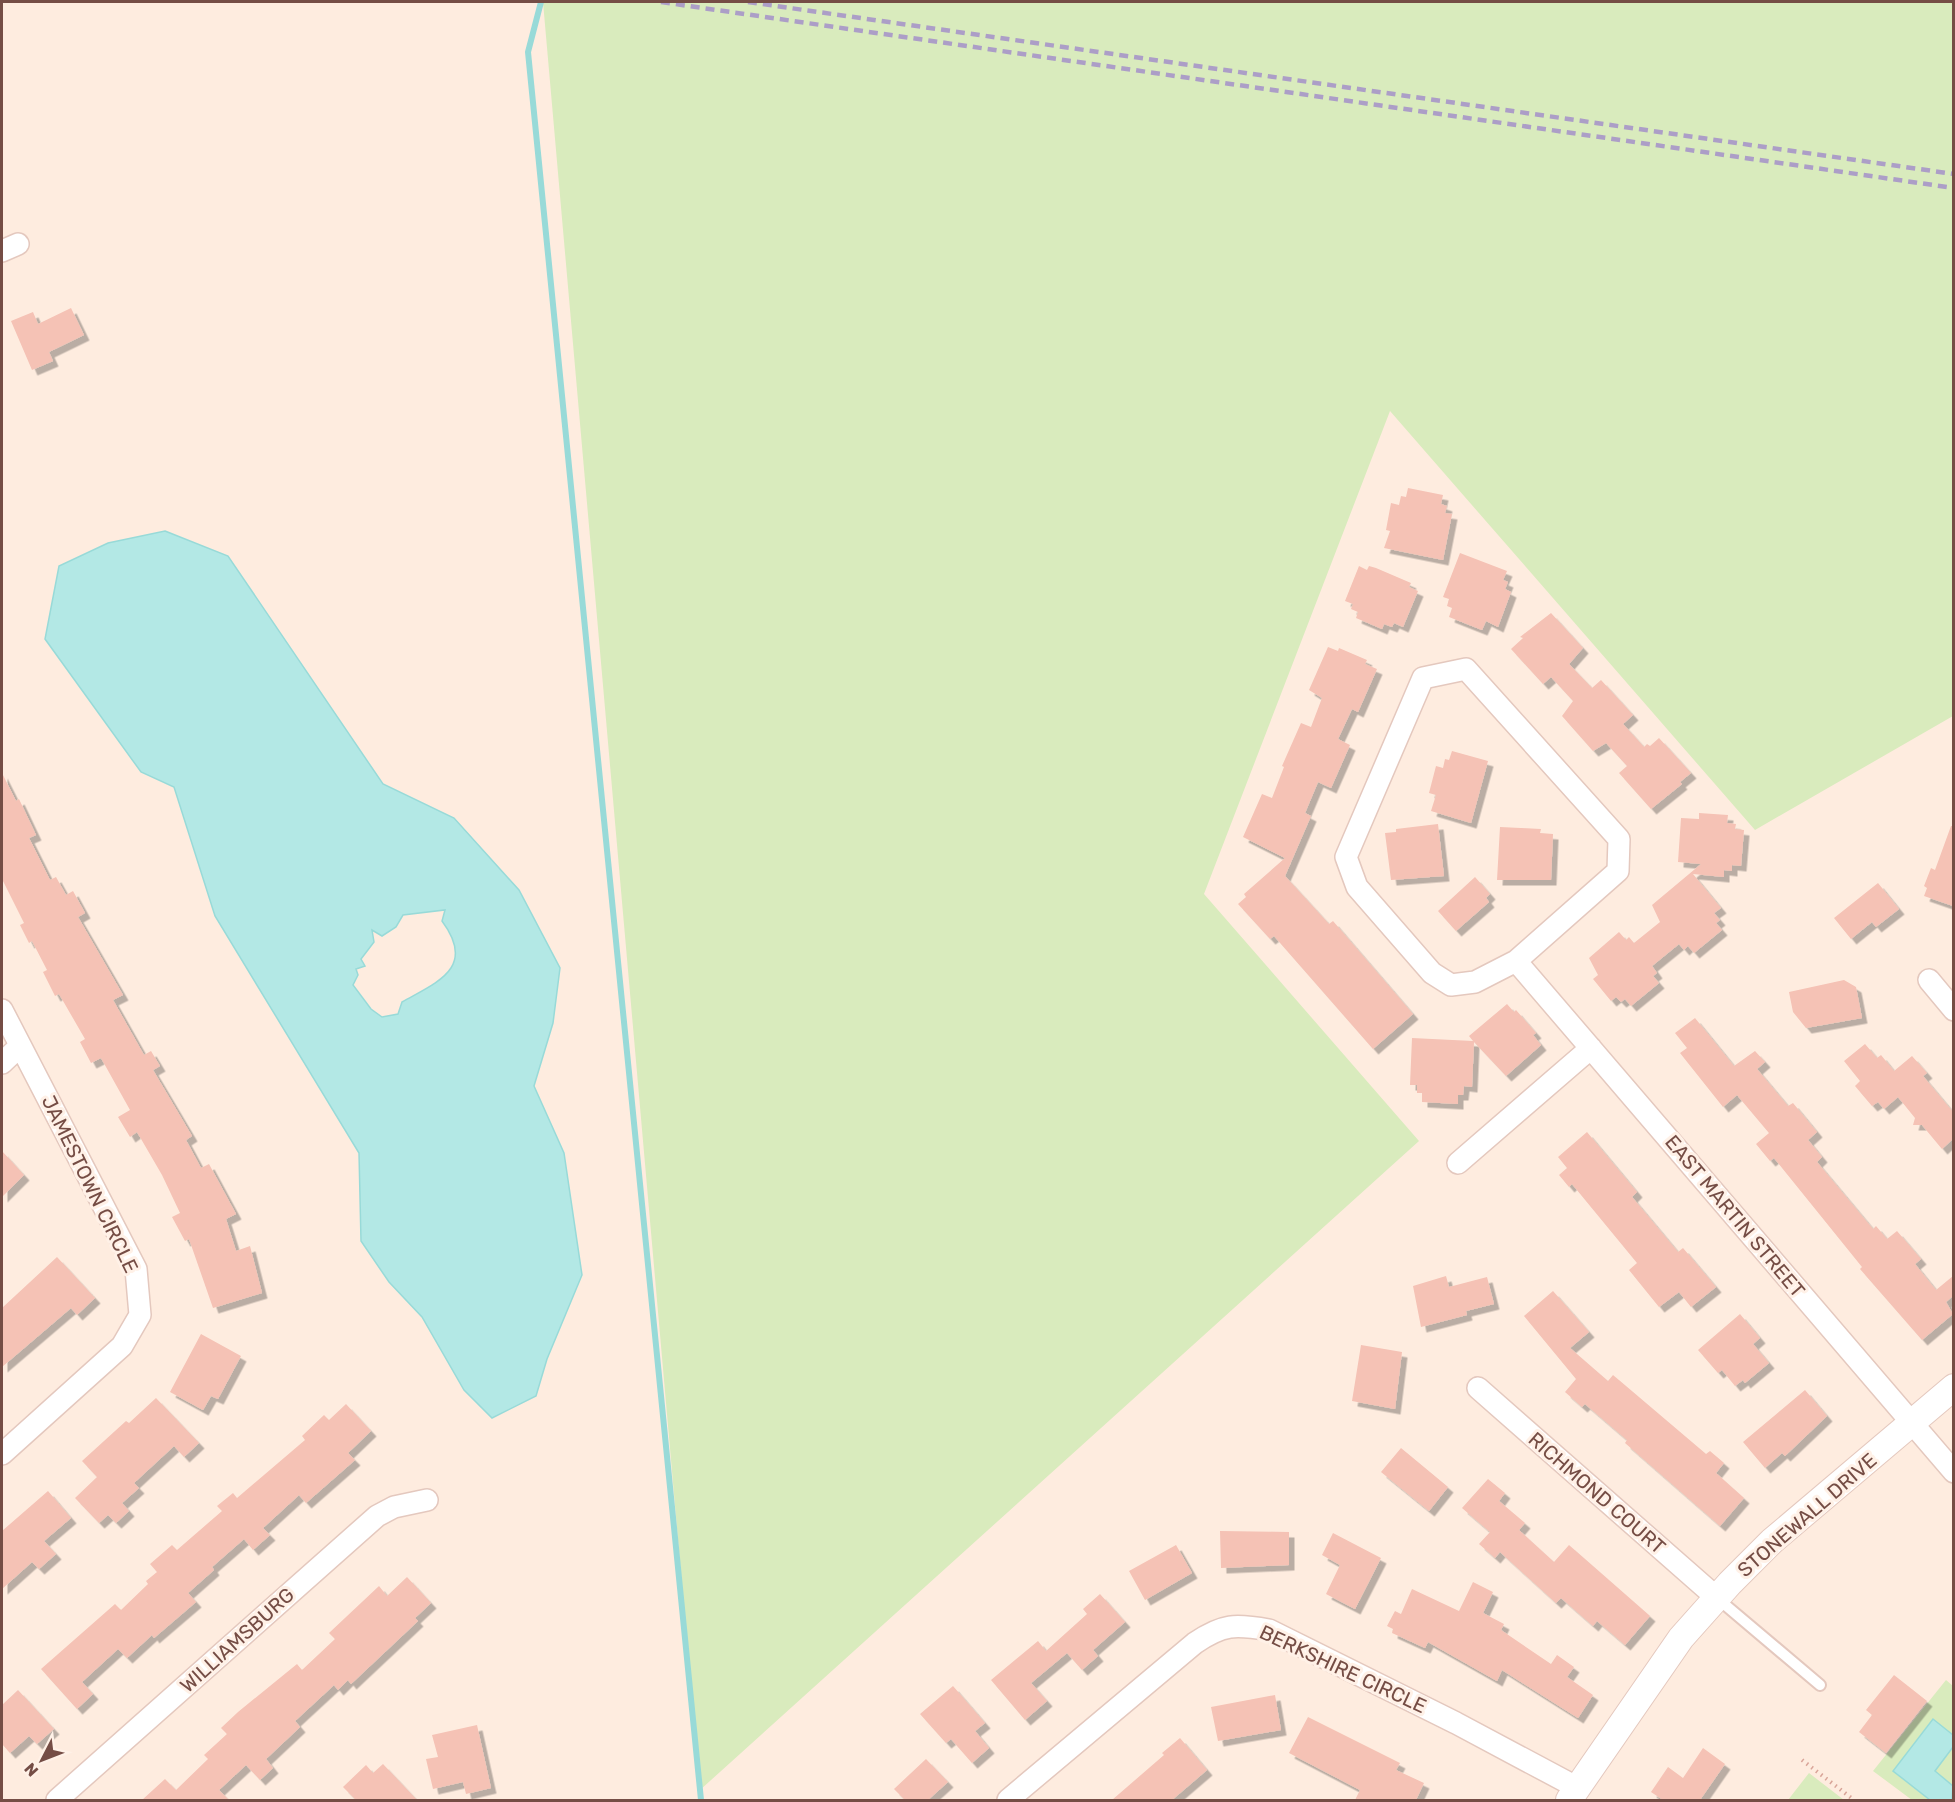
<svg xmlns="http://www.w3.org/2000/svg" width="1955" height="1802" viewBox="0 0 1955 1802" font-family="Rubik,sans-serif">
	<defs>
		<filter id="shadow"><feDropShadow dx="5.5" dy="5.5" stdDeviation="0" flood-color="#0004"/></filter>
	</defs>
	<rect width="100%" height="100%" fill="#feecdf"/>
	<!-- green -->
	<path fill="#d9ebbd" d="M543,2H1953V716L1755,830L1390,411L1204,894L1419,1141L700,1790Z
		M1946,1680L1953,1686V1800H1912L1873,1771Z
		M1809,1773L1844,1800H1788Z"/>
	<!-- water -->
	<path fill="#b3e8e5" stroke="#98dad8" stroke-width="1.5" fill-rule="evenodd" d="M165,531L228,556L383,784L454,818L519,890L560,968L553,1023L534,1086L564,1153L582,1275L547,1359L536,1396L492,1418L464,1390L422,1317L389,1282L361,1241L359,1153L215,916L174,787L141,772L45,639L59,566L108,543ZM445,910L442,921C477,968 437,982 402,1002L398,1014L382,1017L371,1009L353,985L358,975L356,969L365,966L361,959L374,942L372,930L382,936L396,927L403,915Z
		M1933,1719L1953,1735V1747L1935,1771L1953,1786L1952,1800H1930L1893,1771Z"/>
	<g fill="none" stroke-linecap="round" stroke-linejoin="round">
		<!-- stream -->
		<path stroke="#98dad8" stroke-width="6" d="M541,2L528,52L701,1800"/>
	</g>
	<!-- building -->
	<path fill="#f5c2b5" filter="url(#shadow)" d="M71,308L84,335L49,352L53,361L32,370L11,321L33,312L38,324Z
		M1408,488L1443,495L1441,504L1447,506L1445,513L1452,514L1443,560L1384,548L1390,531L1386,530L1391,503L1399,505L1401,496L1406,497Z
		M1460,553L1507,571L1503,580L1508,582L1505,589L1511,592L1498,627L1486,621L1482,630L1449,617L1452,608L1447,606L1449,599L1443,597Z
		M1359,566L1367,570L1369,566L1376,568L1411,583L1409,587L1418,591L1403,627L1394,623L1392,627L1384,624L1382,629L1356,618L1358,612L1351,609L1353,604L1345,601Z
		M1551,613L1583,648L1569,664L1592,688L1601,680L1633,715L1623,724L1644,747L1647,744L1650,746L1659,738L1691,773L1680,782L1682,784L1651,809L1619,773L1627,766L1606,743L1593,751L1562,716L1573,701L1551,677L1543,684L1511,649L1523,638L1520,637Z
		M1328,647L1338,651L1339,648L1367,660L1365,664L1377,669L1358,712L1352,709L1338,739L1350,745L1331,788L1318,782L1305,813L1311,816L1285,876L1329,924L1333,921L1413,1014L1373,1049L1274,936L1270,939L1238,904L1246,897L1244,894L1285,858L1243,837L1262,794L1272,798L1284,767L1282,766L1301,723L1311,727L1322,698L1309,690Z
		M1452,751L1488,761L1471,823L1431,811L1436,795L1429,793L1436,766L1443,768L1445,759L1449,760Z
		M2,773L16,801L19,799L36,835L29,838L50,880L56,877L66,895L73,891L85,913L78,917L123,995L113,1000L144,1055L151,1051L160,1066L153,1070L192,1136L186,1140L201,1168L209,1164L236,1214L226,1219L236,1251L250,1246L262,1293L213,1308L189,1239L185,1241L172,1217L180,1213L162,1175L137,1132L130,1137L118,1117L130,1110L101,1058L91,1063L80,1042L85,1039L59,994L55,996L43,972L47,970L32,941L29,943L20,925L24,923L2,879Z
		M1699,813L1728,815L1727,823L1736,824L1735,829L1744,830L1741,866L1732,865V871L1724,870V877L1693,874L1721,908L1714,913L1720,920L1716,923L1722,930L1694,953L1688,946L1684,950L1679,944L1652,966L1657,973L1653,976L1659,983L1631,1006L1625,999L1621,1002L1616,997L1611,1001L1593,979L1598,975L1589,958L1619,932L1626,940L1629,937L1634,943L1660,922L1652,905L1701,864L1678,862L1681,818L1699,819Z
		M1438,824L1444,876L1391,880L1385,833L1396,832V829Z
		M1951,826H1953V906L1924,896L1927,888L1924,886L1931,868L1935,870Z
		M1500,827L1541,829L1540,833L1553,834L1551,880H1497Z
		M1475,877L1490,894L1486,898L1489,902L1456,931L1438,911Z
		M1878,883L1899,909L1876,927L1872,922L1851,939L1834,918Z
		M1844,980L1856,987L1862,1018L1806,1028L1793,1012L1789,992Z
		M1507,1004L1514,1012L1516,1010L1536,1033L1533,1035L1541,1045L1506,1076L1474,1042L1472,1087L1464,1086L1463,1095H1458V1104L1422,1102V1093H1417V1085H1410L1412,1038L1473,1041L1469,1036Z
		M1695,1018L1734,1066L1755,1051L1765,1062L1757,1069L1788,1106L1793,1103L1817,1132L1808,1140L1822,1157L1817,1162L1873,1229L1876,1226L1887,1239L1897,1231L1921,1259L1915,1264L1936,1290L1953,1276V1296L1946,1302L1953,1314L1922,1340L1860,1269L1862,1267L1774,1158L1770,1161L1756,1144L1769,1133L1737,1095L1723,1107L1680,1053L1687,1048L1675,1033Z
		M1865,1044L1877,1058L1881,1055L1894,1071L1912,1056L1927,1073L1923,1076L1953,1112V1139L1942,1149L1922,1125H1913L1915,1118L1898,1097L1884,1109L1878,1102L1872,1106L1855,1086L1860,1081L1844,1061Z
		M1587,1132L1637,1192L1632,1197L1678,1252L1683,1248L1716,1287L1691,1307L1679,1292L1659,1307L1629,1270L1637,1263L1572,1184L1569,1187L1559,1175L1567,1168L1558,1157Z
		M2,1151L24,1175L2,1197Z
		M57,1257L95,1298L77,1315L71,1308L2,1367V1308Z
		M1446,1276L1449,1287L1487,1277L1494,1304L1466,1311L1467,1315L1421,1327L1413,1286Z
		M1553,1291L1589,1332L1570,1348L1608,1381L1613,1375L1706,1454L1710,1451L1724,1463L1716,1473L1744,1498L1720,1526L1625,1443L1627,1440L1585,1404L1582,1407L1565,1392L1576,1379L1524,1316Z
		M1740,1314L1760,1338L1753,1344L1769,1363L1745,1383L1743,1380L1735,1386L1722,1370L1718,1373L1698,1350Z
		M201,1334L241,1356L218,1399L211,1396L203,1410L170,1392Z
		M1361,1345L1402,1352L1395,1409L1352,1401Z
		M1805,1390L1827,1416L1785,1456L1782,1453L1765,1468L1743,1442Z
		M156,1398L199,1443L184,1457L174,1446L134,1483L139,1488L122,1503L129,1511L116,1523L108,1515L99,1523L75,1498L97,1477L82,1461L126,1421L129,1423Z
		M346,1404L371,1431L348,1453L355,1460L306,1503L299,1495L263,1528L270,1535L253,1550L244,1539L212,1567L214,1570L188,1593L196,1602L154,1638L152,1635L127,1658L118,1649L82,1682L93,1694L77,1709L41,1669L115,1604L121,1610L148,1584L146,1581L157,1572L150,1564L172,1545L177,1550L222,1511L217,1506L233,1493L237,1498L305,1440L302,1436L324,1415L329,1420Z
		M1401,1448L1448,1487L1429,1511L1381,1472Z
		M1488,1479L1505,1493L1499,1501L1525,1523L1519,1530L1554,1562L1569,1545L1650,1616L1625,1645L1597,1621L1593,1626L1561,1598L1556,1603L1500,1552L1495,1558L1479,1544L1490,1532L1462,1508Z
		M48,1491L71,1518L44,1541L56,1554L39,1569L32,1562L2,1589V1531Z
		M1220,1531L1289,1532V1565L1221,1568Z
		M1333,1533L1381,1558L1355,1609L1326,1594L1340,1565L1322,1555Z
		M1176,1545L1192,1573L1145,1600L1129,1571Z
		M407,1577L431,1603L415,1618L418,1621L351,1684L348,1680L338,1690L334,1685L295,1721L300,1727L266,1759L273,1768L260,1780L246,1765L219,1790L229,1800H142L165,1779L176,1790L208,1759L204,1755L227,1734L221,1728L238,1712L297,1664L302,1670L335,1639L329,1633L379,1586L387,1596Z
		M1473,1582L1493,1592L1483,1613L1504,1624L1501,1630L1551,1664L1557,1655L1574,1667L1567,1677L1593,1695L1578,1718L1502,1670L1497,1681L1428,1642L1425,1648L1392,1633L1393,1629L1387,1626L1395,1611L1401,1614L1412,1589L1459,1611Z
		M1100,1594L1125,1622L1093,1650L1098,1656L1082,1670L1067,1653L1031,1683L1047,1701L1025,1720L991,1680L1038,1641L1046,1651L1087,1614L1083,1609Z
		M1894,1675L1927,1701L1886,1753L1859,1732L1872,1715L1866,1710Z
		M953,1686L985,1723L975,1731L989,1748L972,1763L951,1739L946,1743L920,1714Z
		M18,1690L54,1729L37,1744L29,1736L10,1753L2,1744V1705Z
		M1275,1695L1281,1730L1218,1741L1211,1707Z
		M1308,1717L1400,1763L1396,1770L1424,1783L1416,1800H1355L1360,1790L1289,1753Z
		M477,1725L491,1788L466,1794L463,1782L433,1789L426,1759L438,1757L432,1735Z
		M1180,1738L1207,1770L1172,1800H1112L1164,1755L1162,1753Z
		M1703,1748L1725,1764L1700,1800H1663L1651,1792L1668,1767L1683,1778Z
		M926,1759L948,1782L928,1800H905L894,1789Z
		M383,1764L417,1800H356L343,1787L366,1765L373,1773Z"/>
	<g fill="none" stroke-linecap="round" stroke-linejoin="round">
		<defs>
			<path id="service" d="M1717,1598L1820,1685"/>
			<path id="minor" d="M2,251L18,244
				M1466,669L1619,839L1618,871L1516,961L1475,982L1451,985L1432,973L1357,887L1346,857L1423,678Z
				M1516,961L1954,1472
				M1929,980L1954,1010
				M2,1010L136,1269L140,1315L122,1346L2,1454
				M2,1063L20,1046
				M1458,1163L1591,1048
				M1478,1388L1717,1598
				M57,1800L377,1516L394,1507L427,1500
				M1008,1800L1195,1643C1223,1624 1235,1624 1269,1630L1456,1723L1578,1788"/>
			<path id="tertiary" d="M1569,1800L1681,1638L1730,1583L1772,1541L1954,1387"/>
		</defs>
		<!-- service casing -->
		<use href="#service" stroke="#e4c8be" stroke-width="14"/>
		<!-- minor casing -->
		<use href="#minor" stroke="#e4c8be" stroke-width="24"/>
		<!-- tertiary casing -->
		<use href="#tertiary" stroke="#e4c8be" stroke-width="28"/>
		<!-- path -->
		<path stroke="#d9a599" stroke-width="4" stroke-dasharray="1.5 4.5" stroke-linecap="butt" d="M1802,1760L1854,1800"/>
		<!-- service -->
		<use href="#service" stroke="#fff" stroke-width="10"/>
		<!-- minor -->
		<use href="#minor" stroke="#fff" stroke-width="21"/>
		<!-- tertiary -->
		<use href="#tertiary" stroke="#fff" stroke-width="26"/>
		<!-- rail -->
		<path stroke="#ac9ec7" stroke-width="4.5" stroke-dasharray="9 6" stroke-linecap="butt" d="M661,2L1954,188
			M748,2L1954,174"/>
	</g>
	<g text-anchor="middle" stroke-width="6" stroke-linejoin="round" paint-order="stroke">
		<!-- street labels -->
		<g font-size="20" fill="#754d45" stroke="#fff1e7">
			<text transform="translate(90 1184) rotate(64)" y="7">JAMESTOWN CIRCLE</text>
			<text transform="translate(1735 1216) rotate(50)" y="7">EAST MARTIN STREET</text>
			<text transform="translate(1597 1493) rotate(41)" y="7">RICHMOND COURT</text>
			<text transform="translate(1807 1515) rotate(-41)" y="7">STONEWALL DRIVE</text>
			<text transform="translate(237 1640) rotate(-42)" y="7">WILLIAMSBURG</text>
			<text transform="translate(1343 1669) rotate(25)" y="7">BERKSHIRE CIRCLE</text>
		</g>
	</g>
	<!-- border -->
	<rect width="1955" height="1802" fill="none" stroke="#754d45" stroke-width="6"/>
	<!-- north arrow -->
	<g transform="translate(42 1760) rotate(228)" stroke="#fff1e7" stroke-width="4.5" paint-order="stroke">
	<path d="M0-4.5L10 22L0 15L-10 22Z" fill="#754d45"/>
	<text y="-9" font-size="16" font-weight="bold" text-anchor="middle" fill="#754d45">N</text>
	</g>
</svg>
